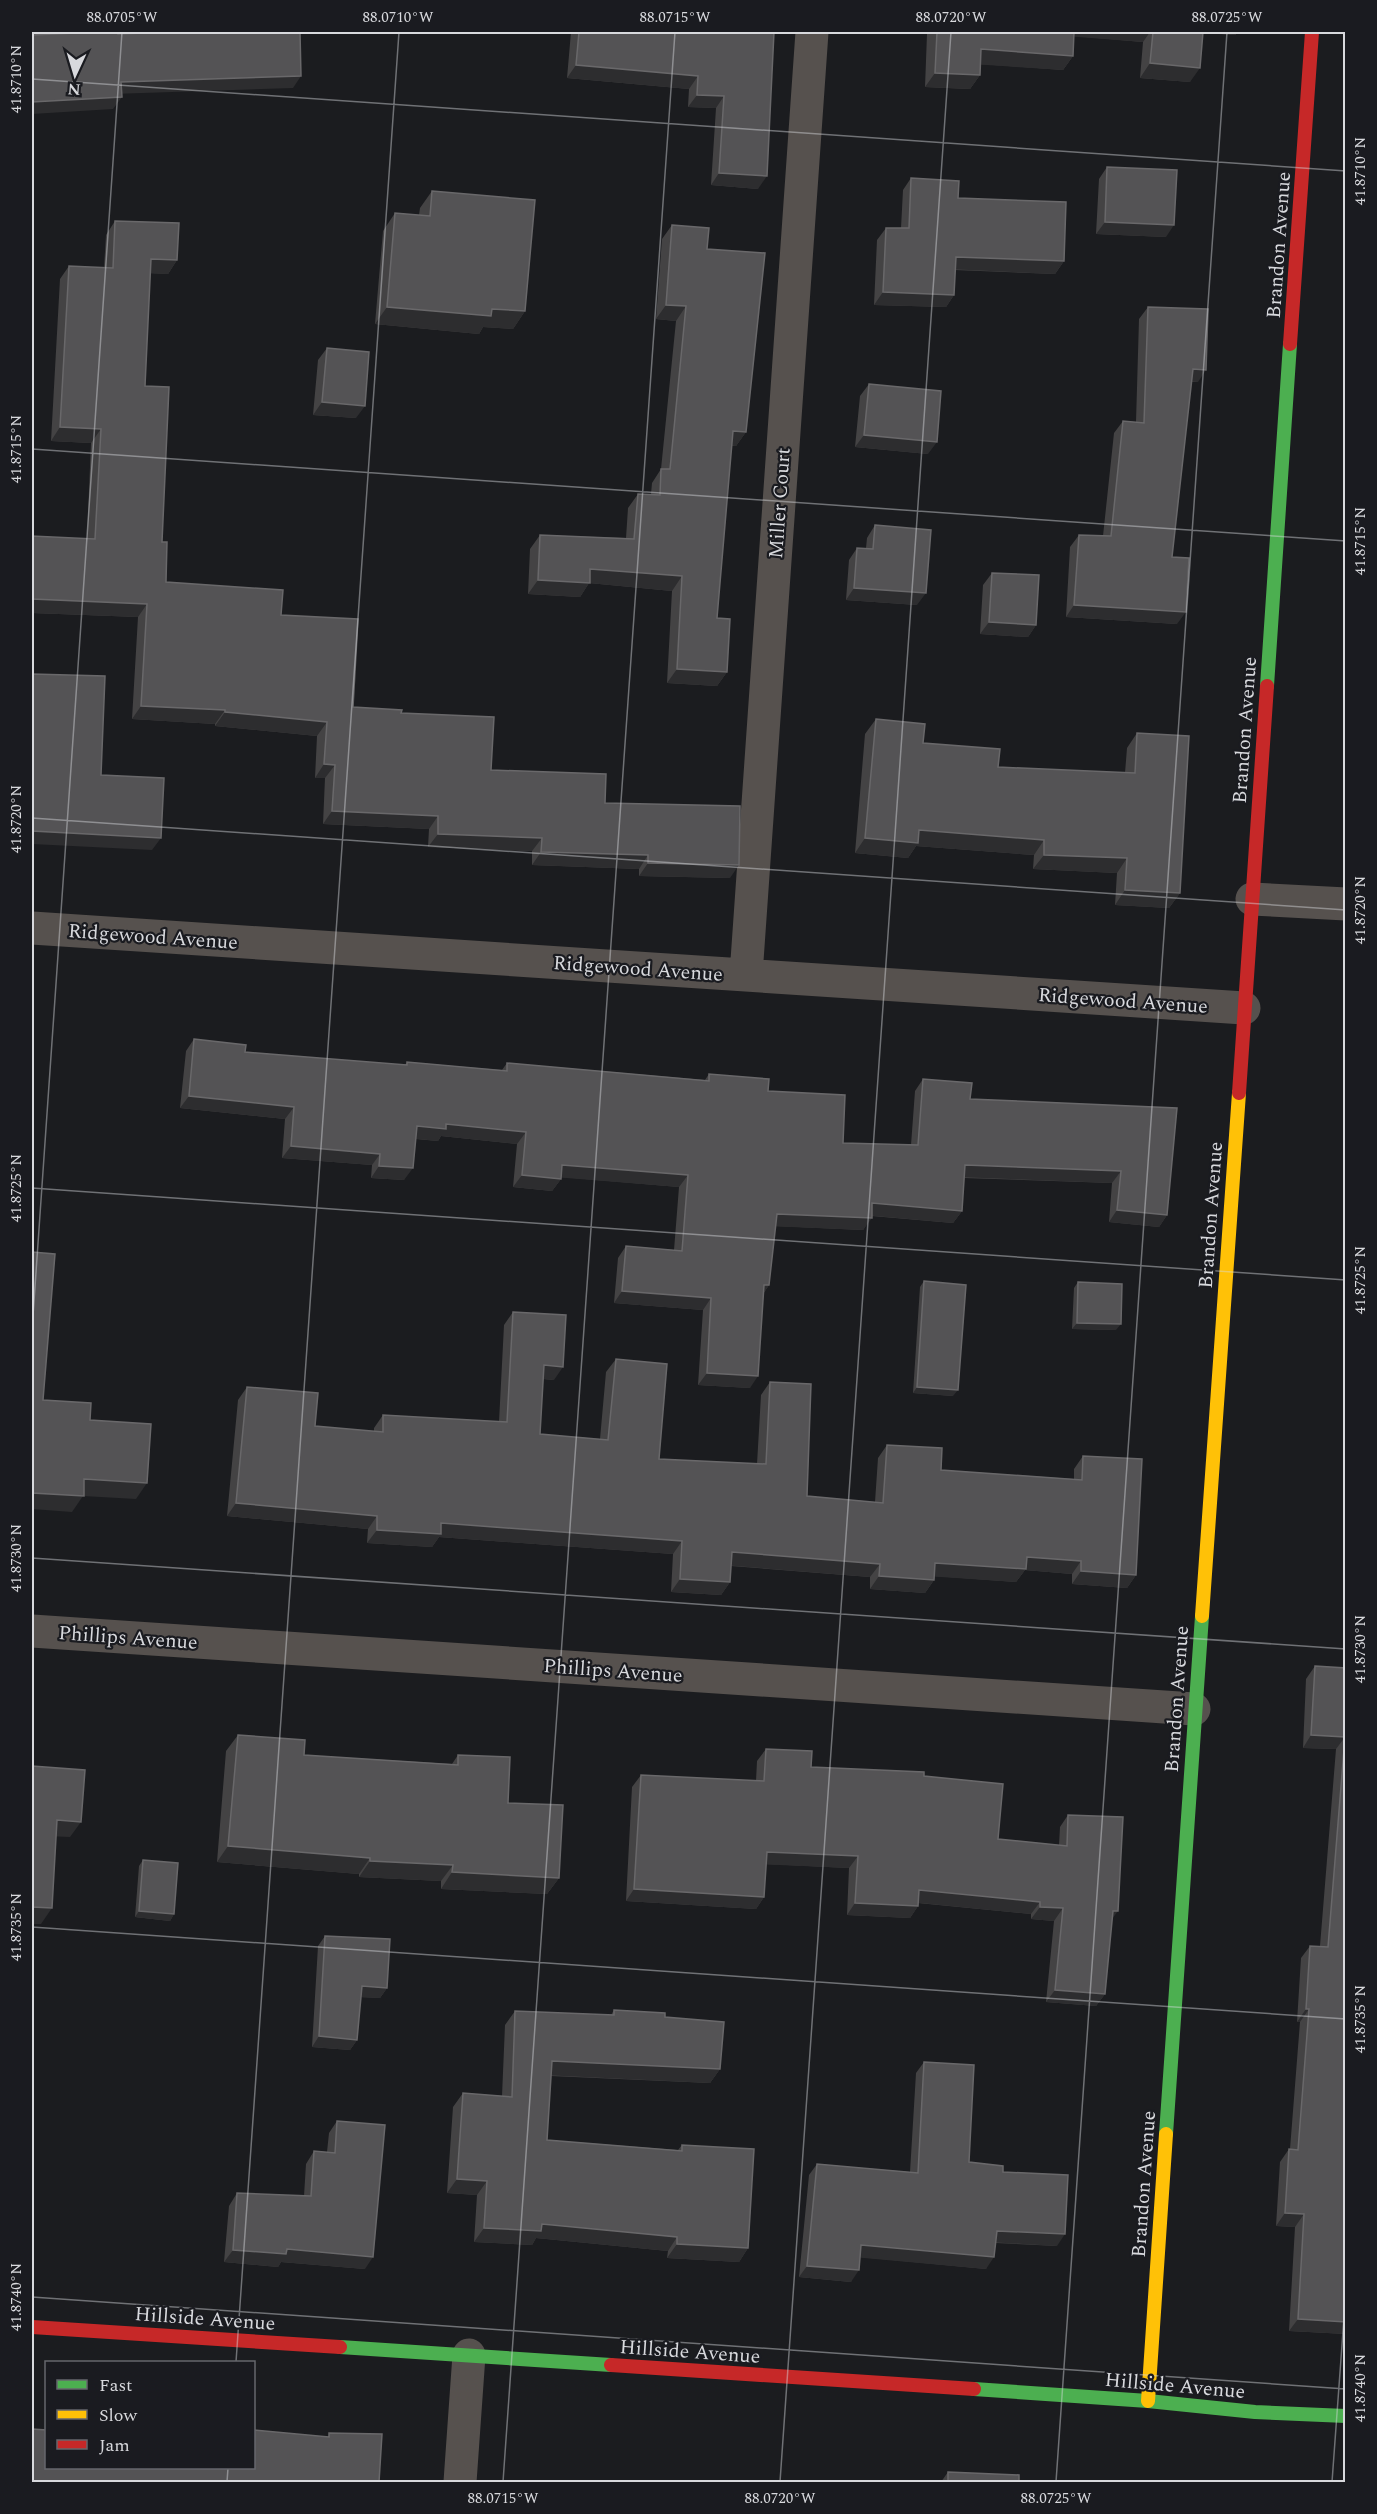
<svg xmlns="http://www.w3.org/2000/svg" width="1377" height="2514" viewBox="0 0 1377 2514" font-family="Spectral,serif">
	<rect width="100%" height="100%" fill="#1b1c1f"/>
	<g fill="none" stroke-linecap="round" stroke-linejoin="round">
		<!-- street -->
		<path stroke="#56514e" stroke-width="33" d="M1252,899L1346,904
			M32,928L1244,1008
			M746,975L812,32
			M32,1631L1194,1709
			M460,2482L469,2355"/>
		<!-- fast -->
		<path stroke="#4caf50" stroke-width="14" d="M1267,686L1290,344
			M1166,2134L1202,1616
			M340,2347L611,2365
			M974,2389L1148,2401L1255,2412L1346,2416"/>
		<!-- slow -->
		<path stroke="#ffc107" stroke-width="14" d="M1202,1616L1239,1093
			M1148,2401L1166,2134"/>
		<!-- jam -->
		<path stroke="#c62828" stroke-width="14" d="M1290,344L1312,32
			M1239,1093L1267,686
			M32,2327L340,2347
			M611,2365L974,2389"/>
	</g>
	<!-- wall -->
	<path fill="#444344" d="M571,32H774L758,189L711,185L716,108L688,107L689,89L567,78Z
		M902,32H1238L1235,35L1203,33L1190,82L1140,78L1143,42L1074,36L1073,56L1063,70L980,64V75L970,89L925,87L927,34L902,33Z
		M1107,167L1166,237L1096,234L1099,179Z
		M911,178L958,198L1064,261L1055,274L955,270L954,295L946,307L874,305L877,240L886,228H901L903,190Z
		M432,191L525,311L513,329L483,327L479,334L375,324L383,231L395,213L419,215L420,208Z
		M115,221L177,260L168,274L150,273L145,386L166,582L281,615L353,707L401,713L491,770L605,803L730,878L639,876V869L532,865V851L428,847L429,829L323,824L325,778H315L317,736L215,726V724L132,719L138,617L32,613V536L87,539L91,443L51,441L60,279L69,266L104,268L106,235Z
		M672,225L707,249L746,432L736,446H731L717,618L727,672L717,686L667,683L672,591L589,583L580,597L528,594L530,549L540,535L626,538L628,508L638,494H651L652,483L661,469L676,321L656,319L662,239Z
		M1148,307L1198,382H1191L1172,557L1177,624L1066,617L1070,547L1079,535L1103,536L1114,433L1123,421L1136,422L1139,319Z
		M327,348L356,418L313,415L318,360Z
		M869,384L928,454L855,447L860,396Z
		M875,525L917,605L846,600L849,560L857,548H866L867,538Z
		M992,573L1036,625L1028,637L980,634L983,585Z
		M876,719L923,743L998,767L1125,773L1127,748L1137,733L1180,893L1169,908L1115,905L1117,873L1033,869L1034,855L916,846L908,858L855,853L865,734Z
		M194,1039L245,1052L405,1065L407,1062L502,1070L507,1063L705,1080L709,1074L768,1091L843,1143L911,1145L915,1091L923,1079L970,1099L1177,1108L1167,1215L1159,1227L1109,1222L1112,1183L964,1178L962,1211L953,1223L872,1216L863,1230L775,1226L769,1285L763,1294L750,1388L698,1385L703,1310L614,1303L618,1258L626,1246L674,1250L679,1187L561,1177V1179L552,1191L513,1187L517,1144L441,1136L438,1141L416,1139L404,1180L371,1178L372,1165L282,1158L285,1119L180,1108L186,1051Z
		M924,1281L953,1396L913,1393L920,1287Z
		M1078,1282L1116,1330L1072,1329L1074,1288Z
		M513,1312L554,1380L543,1379L540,1434L600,1439L606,1372L616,1359L659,1459L757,1464L761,1395L770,1382L807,1496L875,1502L878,1458L887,1445L941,1470L1074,1479V1469L1083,1456L1136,1575L1127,1588L1072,1584V1574L1025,1570L1016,1582L934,1576V1580L925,1593L870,1589V1577L731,1566L730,1582L721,1595L671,1592L673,1554L439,1537L432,1547L367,1543L368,1529L227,1516L238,1400L247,1387L315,1426L374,1432V1428L383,1415L499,1422L504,1325Z
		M1315,1666L1346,1668V2334L1289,2331L1295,2227L1276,2226L1280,2162L1289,2149H1290L1300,2022H1297L1301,1958L1310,1946H1320L1336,1749L1303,1748L1306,1679Z
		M238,1735L304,1755L452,1764L458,1755L508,1803L559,1878L547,1894L441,1889V1881L359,1877V1874L217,1862L226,1751Z
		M766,1749L811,1767L924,1776L998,1839L1059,1845L1060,1827L1068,1815L1112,1920L1105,1994L1096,2006L1046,2002L1054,1921L1031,1919V1914L918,1903V1906L910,1918L847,1915L849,1868L766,1864L764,1897L756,1909L626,1901L632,1787L641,1775L756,1781L757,1761Z
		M143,1860L174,1914L170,1921L135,1917L139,1866Z
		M325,1936L387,1988L380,1998L361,1997L357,2040L350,2050L312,2047L318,1946Z
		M614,2010L665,2017L720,2069L710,2083L551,2076L547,2140L678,2150L682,2145L748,2248L739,2262L667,2258L668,2251L536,2238L532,2245L474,2242L477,2195L447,2193L453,2107L463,2093L502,2096L505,2025L515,2011L611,2015Z
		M924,2062L969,2162L1003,2172L1057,2246L996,2243L986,2269L860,2257L851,2282L799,2277L809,2175L817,2164L910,2172L916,2073Z
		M337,2121L365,2269L281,2262L278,2267L224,2262L229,2206L237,2193L304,2196L306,2164L314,2151L327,2152L329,2133Z
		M948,2472L1019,2482H941Z"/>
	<!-- shaded-wall -->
	<path fill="#2d2d2f" d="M903,32H929L927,34L902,33Z
		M1068,32H1150L1143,42L1065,36Z
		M1194,32H1238L1235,35Z
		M981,49L1073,56L1063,70L971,64Z
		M1150,63L1200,68L1190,82L1140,78Z
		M576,65L698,76L689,89L567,78Z
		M935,73L980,75L970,89L925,87Z
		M301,76L293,88L112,94L121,82Z
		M697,95L724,96L716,108L688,107Z
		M122,97L113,109L32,114V102Z
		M719,173L767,176L758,189L711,185Z
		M1105,222L1174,225L1166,237L1096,234Z
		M956,257L1064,261L1055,274L947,269Z
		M151,259L177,260L168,274L141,273Z
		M883,292L954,295L946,307L874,305Z
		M666,305L686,306L676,321L656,319Z
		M387,307L492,309L525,311L513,329L483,327L479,334L375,324Z
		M1193,369L1206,370L1198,382L1184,381Z
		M322,402L365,406L356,418L313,415Z
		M60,427L101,429L91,443L51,441Z
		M733,431L746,432L736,446L723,445Z
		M864,435L937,442L928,454L855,447Z
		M590,569L682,576L672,591L589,583L580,597L528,594L538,580Z
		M854,588L926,593L917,605L846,600Z
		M32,599L147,604L138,617L32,613Z
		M1074,605L1186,612L1177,624L1066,617Z
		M989,622L1036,625L1028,637L980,634Z
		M677,669L727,672L717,686L667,683Z
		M141,706L225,710L215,724L132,719Z
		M225,712L327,722L317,736L215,726Z
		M324,764L335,765L325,778H315Z
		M332,811L438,816L429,829L323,824Z
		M919,830L1044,840L1034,855L916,846L908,858L855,853L865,838Z
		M32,831L161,838L152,850L32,844Z
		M438,834L542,838L532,851L428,847Z
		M541,852L648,855L639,869L532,865Z
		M1044,855L1127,858L1117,873L1033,869Z
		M648,863L739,865L730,878L639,876Z
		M1125,890L1180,893L1169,908L1115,905Z
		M189,1096L294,1107L285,1119L180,1108Z
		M446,1124L526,1132L517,1144L441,1136L438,1141L408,1138L417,1126Z
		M291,1146L380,1154L372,1165L282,1158Z
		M562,1165L688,1175L679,1187L554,1177Z
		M965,1165L1121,1171L1112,1183L957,1177Z
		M379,1166L413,1168L404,1180L371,1178Z
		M522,1175L561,1179L552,1191L513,1187Z
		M872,1203L962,1211L953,1223L864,1215Z
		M1117,1210L1167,1215L1159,1227L1109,1222Z
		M777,1214L872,1218L863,1230L768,1226Z
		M764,1285H769L761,1297Z
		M622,1291L711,1298L703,1310L614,1303Z
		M1077,1323L1121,1324L1116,1330L1072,1329Z
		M544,1365L563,1367L554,1380L535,1378Z
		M707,1373L758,1376L750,1388L698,1385Z
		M917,1387L958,1390L953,1396L913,1393Z
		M84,1479L147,1483L136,1499L83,1496L72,1512L32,1509V1493Z
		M236,1503L377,1516L368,1529L227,1516Z
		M441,1523L682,1541L673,1554L439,1537L432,1547L367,1543L377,1530Z
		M732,1552L880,1564L870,1577L723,1565Z
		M1027,1557L1081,1561L1072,1574L1025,1570L1016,1582L926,1576L935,1563Z
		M1081,1571L1136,1575L1127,1588L1072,1584Z
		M879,1576L934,1580L925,1593L870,1589Z
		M680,1579L730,1582L721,1595L671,1592Z
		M1311,1735L1345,1737L1336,1749L1303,1748Z
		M57,1820L81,1822L70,1837L46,1836Z
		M228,1846L370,1858L359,1874L217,1862Z
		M767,1852L858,1856L849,1868L758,1864Z
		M370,1861L453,1865L441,1881L359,1877Z
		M452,1872L559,1878L547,1894L441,1889Z
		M634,1889L764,1897L756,1909L626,1901Z
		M919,1890L1040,1902L1031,1914L910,1902Z
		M855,1903L918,1906L910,1918L847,1915Z
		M32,1907L52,1908L41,1924H32Z
		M1040,1907L1063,1908L1054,1921L1031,1919Z
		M139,1911L174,1914L170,1921L135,1917Z
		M1113,1911H1118L1109,1923Z
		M362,1986L387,1988L380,1998L355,1997Z
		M1055,1990L1105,1994L1096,2006L1046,2002Z
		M1306,2009H1309L1300,2022H1297Z
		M319,2036L357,2040L350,2050L312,2047Z
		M552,2061L720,2069L710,2083L543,2075Z
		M457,2179L487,2181L477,2195L447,2193Z
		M1285,2213L1304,2214L1295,2227L1276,2226Z
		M542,2224L677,2237L668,2251L536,2238L532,2245L474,2242L484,2228Z
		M997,2231L1065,2234L1057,2246L989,2242Z
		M677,2244L748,2248L739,2262L667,2258Z
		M861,2245L994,2257L986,2269L853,2257Z
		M287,2249L373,2257L365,2269L281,2262L278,2267L224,2262L233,2250Z
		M807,2266L859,2270L851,2282L799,2277Z
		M1298,2319L1346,2322V2334L1289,2331Z"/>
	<!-- building -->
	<path fill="#545355" stroke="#69686a" stroke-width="1.5" d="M99,32H118V34L173,32H300L301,76L121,82L122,97L32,102V35Z
		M579,32H774L767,176L719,173L724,96L697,95L698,76L576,65Z
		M937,32H1074L1073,56L981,49L980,75L935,73Z
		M1153,32H1203L1200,68L1150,63Z
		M1107,167L1177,170L1174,225L1105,222Z
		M911,178L959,181L958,198L1066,202L1064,261L956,257L954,295L883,292L886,228H909Z
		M432,191L535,200L525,311L492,309L491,316L387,307L395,213L430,216Z
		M115,221L179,223L177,260L151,259L145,386L169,387L162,542H167L166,582L283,590L281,615L358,619L353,707L402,710L401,713L494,717L491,770L606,774L605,803L740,806L739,865L648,863V855L541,852L542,838L438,834V816L332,811L335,765L324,764L327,722L225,712V710L141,706L147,604L32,599V536L95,539L101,429L60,427L69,266L113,268Z
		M672,225L709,228L707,249L765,253L746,432L733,431L717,618L730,619L727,672L677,669L682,576L590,569V583L538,580L540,535L634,539L638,494L660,495L661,469H670L686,306L666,305Z
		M1148,307L1208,309L1206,370L1193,369L1172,557L1189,558L1186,612L1074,605L1079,535L1111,536L1123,421L1144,423Z
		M327,348L369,352L365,406L322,402Z
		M869,384L941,391L937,442L864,435Z
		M875,525L931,530L926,593L854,588L857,548L873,549Z
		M992,573L1039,575L1036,625L989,622Z
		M32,674L105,676L101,775L164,778L161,838L32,831Z
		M876,719L925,724L923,743L1000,749L998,767L1135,773L1137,733L1189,736L1180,893L1125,890L1127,858L1044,855V840L919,830L918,843L865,838Z
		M194,1039L246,1045L245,1052L407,1065V1062L507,1071V1063L709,1081V1074L769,1079L768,1091L845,1095L843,1143L918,1145L923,1079L972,1083L970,1099L1177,1108L1167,1215L1117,1210L1121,1171L965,1165L962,1211L872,1203V1218L777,1214L769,1285H764L758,1376L707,1373L711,1298L622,1291L626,1246L682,1251L688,1175L562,1165L561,1179L522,1175L526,1132L446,1124V1129L417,1126L413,1168L379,1166L380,1154L291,1146L294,1107L189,1096Z
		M32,1252L55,1254L43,1400L91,1403L90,1420L151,1424L147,1483L84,1479V1496L32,1493Z
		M924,1281L966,1285L958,1390L917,1387Z
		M1078,1282L1122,1284L1121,1324L1077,1323Z
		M513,1312L566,1315L563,1367L544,1365L540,1434L608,1440L616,1359L667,1364L659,1459L766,1464L770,1382L811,1384L807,1496L883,1503L887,1445L942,1448L941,1470L1082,1480L1083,1456L1142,1459L1136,1575L1081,1571V1561L1027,1557L1026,1569L935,1563L934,1580L879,1576L880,1564L732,1552L730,1582L680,1579L682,1541L441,1523V1534L377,1530V1516L236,1503L247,1387L318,1393L315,1426L383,1432V1415L507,1422Z
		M1315,1666L1346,1668V2322L1298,2319L1304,2214L1285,2213L1289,2149L1298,2150L1309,2009H1306L1310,1946L1328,1947L1345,1737L1311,1735Z
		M238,1735L305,1740L304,1755L458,1765V1755L510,1757L508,1803L563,1805L559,1878L452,1872L453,1865L370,1861V1858L228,1846Z
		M766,1749L812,1751L811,1767L924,1772V1776L1003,1784L998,1839L1067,1846L1068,1815L1123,1817L1118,1911H1113L1105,1994L1055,1990L1063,1908L1040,1907V1902L919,1890L918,1906L855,1903L858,1856L767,1852L764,1897L634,1889L641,1775L764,1781Z
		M32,1766L85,1770L81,1822L57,1820L52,1908L32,1907Z
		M143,1860L178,1863L174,1914L139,1911Z
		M325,1936L390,1939L387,1988L362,1986L357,2040L319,2036Z
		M614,2010L665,2013V2017L724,2022L720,2069L552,2061L547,2140L682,2151V2145L754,2149L748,2248L677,2244V2237L542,2224L541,2231L484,2228L487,2181L457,2179L463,2093L512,2097L515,2011L614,2015Z
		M924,2062L974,2065L969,2162L1003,2166V2172L1068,2175L1065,2234L997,2231L994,2257L861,2245L859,2270L807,2266L817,2164L918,2173Z
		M337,2121L385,2125L373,2257L287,2249L286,2254L233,2250L237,2193L311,2196L314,2151L335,2153Z
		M32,2429L46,2430V2468H254V2430L329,2437V2433L382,2434L379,2482H32Z
		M948,2472L1019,2475V2482H948Z"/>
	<!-- ticks -->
	<path fill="none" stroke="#d8d9dd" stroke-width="1.5" stroke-opacity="0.45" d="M32,79L1346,171M32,449L1346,541M32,818L1346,910M32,1188L1346,1280M32,1330L122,32M32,1558L1346,1649M32,1927L1346,2019M32,2297L1346,2389M236,2362L399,32M227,2482L228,2468M503,2482L675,32M780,2482L951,32M1056,2482L1227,32M1332,2482L1346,2290"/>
	<g text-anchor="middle" stroke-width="4.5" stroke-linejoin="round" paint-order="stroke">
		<!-- street labels -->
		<g font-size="20" fill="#d8d9dd" stroke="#1a1b20">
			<text transform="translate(1278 245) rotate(-86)" y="7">Brandon Avenue</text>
			<text transform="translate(779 503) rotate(-86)" y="7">Miller Court</text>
			<text transform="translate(1244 730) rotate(-86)" y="7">Brandon Avenue</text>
			<text transform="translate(153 936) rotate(4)" y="7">Ridgewood Avenue</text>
			<text transform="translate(638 968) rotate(4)" y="7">Ridgewood Avenue</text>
			<text transform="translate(1123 1000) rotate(4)" y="7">Ridgewood Avenue</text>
			<text transform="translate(1210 1215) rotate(-86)" y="7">Brandon Avenue</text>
			<text transform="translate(128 1637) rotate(4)" y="7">Phillips Avenue</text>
			<text transform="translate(613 1670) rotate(4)" y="7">Phillips Avenue</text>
			<text transform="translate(1176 1699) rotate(-86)" y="7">Brandon Avenue</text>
			<text transform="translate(1143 2184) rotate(-86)" y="7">Brandon Avenue</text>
			<text transform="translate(205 2318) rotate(4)" y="7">Hillside Avenue</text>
			<text transform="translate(690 2351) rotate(4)" y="7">Hillside Avenue</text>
			<text transform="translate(1175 2385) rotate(5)" y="7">Hillside Avenue</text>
		</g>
	</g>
	<!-- border -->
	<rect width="1377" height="2514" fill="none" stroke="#1a1b20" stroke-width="66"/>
	<!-- legend -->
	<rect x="45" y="2361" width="210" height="108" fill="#1a1b20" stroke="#66676c" stroke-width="1.5"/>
	<rect x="57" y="2380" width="30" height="9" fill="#4caf50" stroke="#66676c" stroke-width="1.5"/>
	<text x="99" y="2391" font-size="18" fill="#d8d9dd">Fast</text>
	<rect x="57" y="2410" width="30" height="9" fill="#ffc107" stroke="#66676c" stroke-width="1.5"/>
	<text x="99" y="2421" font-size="18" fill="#d8d9dd">Slow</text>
	<rect x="57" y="2440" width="30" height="9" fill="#c62828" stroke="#66676c" stroke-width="1.5"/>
	<text x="99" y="2451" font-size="18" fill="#d8d9dd">Jam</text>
	<!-- north arrow -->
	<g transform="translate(75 75) rotate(184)" stroke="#1a1b20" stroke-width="4.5" paint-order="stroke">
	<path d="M0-4.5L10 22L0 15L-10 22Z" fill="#d8d9dd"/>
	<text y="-9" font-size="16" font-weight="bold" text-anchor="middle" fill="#d8d9dd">N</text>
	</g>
	<rect x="33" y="33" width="1311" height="2448" fill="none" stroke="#d8d9dd" stroke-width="2"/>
	<g font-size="15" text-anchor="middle" fill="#d8d9dd">
		<text x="122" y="22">88.0705°W</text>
		<text x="398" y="22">88.0710°W</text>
		<text x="675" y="22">88.0715°W</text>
		<text x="951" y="22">88.0720°W</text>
		<text x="1227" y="22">88.0725°W</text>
		<text transform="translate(16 79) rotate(-90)" y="5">41.8710°N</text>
		<text transform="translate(1360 171) rotate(-90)" y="5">41.8710°N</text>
		<text transform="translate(16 449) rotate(-90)" y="5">41.8715°N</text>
		<text transform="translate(1360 541) rotate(-90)" y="5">41.8715°N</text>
		<text transform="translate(16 819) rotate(-90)" y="5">41.8720°N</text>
		<text transform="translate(1360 910) rotate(-90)" y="5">41.8720°N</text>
		<text transform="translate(16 1188) rotate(-90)" y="5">41.8725°N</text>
		<text transform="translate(1360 1280) rotate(-90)" y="5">41.8725°N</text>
		<text transform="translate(16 1558) rotate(-90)" y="5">41.8730°N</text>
		<text transform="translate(1360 1649) rotate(-90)" y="5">41.8730°N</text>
		<text transform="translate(16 1927) rotate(-90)" y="5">41.8735°N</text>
		<text transform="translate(1360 2019) rotate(-90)" y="5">41.8735°N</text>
		<text transform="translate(16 2297) rotate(-90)" y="5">41.8740°N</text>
		<text transform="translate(1360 2388) rotate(-90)" y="5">41.8740°N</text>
		<text x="503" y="2503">88.0715°W</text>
		<text x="780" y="2503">88.0720°W</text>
		<text x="1056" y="2503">88.0725°W</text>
	</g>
</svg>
